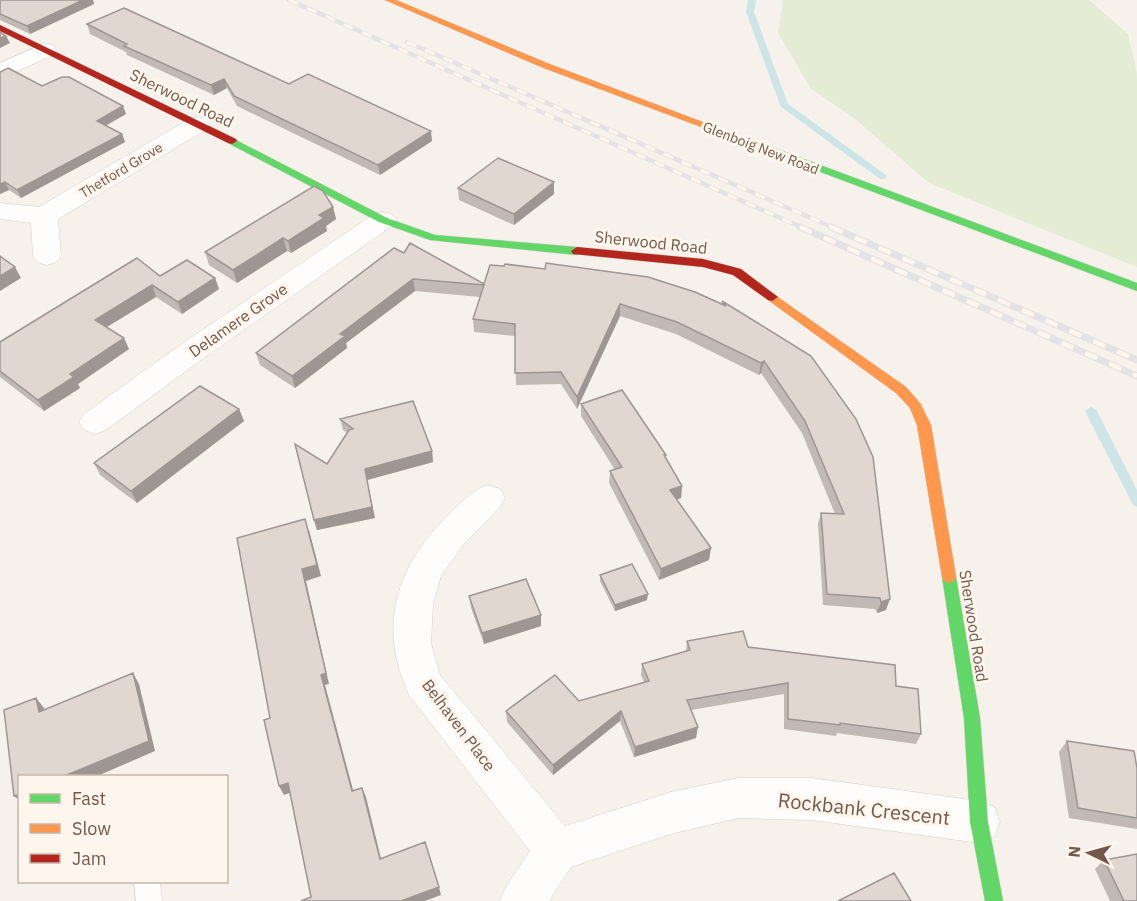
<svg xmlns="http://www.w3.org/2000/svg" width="1137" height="901" viewBox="0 0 1137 901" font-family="'IBM Plex Sans',sans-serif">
	<rect width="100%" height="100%" fill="#f6f1eb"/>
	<!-- green -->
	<path fill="#e4ecd6" d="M783,0H1089L1128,34L1137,73V267L929,183L854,118L811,89L778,33Z"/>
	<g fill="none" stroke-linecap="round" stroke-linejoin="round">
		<!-- stream -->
		<path fill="#cde5e6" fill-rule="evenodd" d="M748,0H756L754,12L788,104L886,175V179H880L781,107L746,12Z
			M1091,407L1097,411L1137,490V507L1133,505L1085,411Z"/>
		<defs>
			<path id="lane" d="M134,882H160L162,901H136Z"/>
			<path id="street" d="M45,43L53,45L56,50L53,55L0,79V63Z
				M198,117L207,119L210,124L207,129L58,219L61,256L57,262L47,265L37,262L33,256L31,223L0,219V203L39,207L189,119Z
				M383,212L392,214L396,220L392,226L205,357L106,430L95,434L84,430L79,422L84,414L183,343L374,214Z
				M488,485L500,489L505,498L500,507L463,545L441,576L433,604L431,643L440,675L565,826L671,792L738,778H812L979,801L994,807L1000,822L994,837L979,843L812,820L738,818L671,834L571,867L549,901H500L507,885L530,851L409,695C377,626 396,567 448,515C461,503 471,490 488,485Z"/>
			<path id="fast" d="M232,138L387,218L435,235L577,247L583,251L577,255L430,240L379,222L228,143L227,141Z
				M761,143L1137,283V291L757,148V144Z
				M949,571L954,573L956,577L980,718L988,822L1003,901H985L970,822L964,718L942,577L944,573Z"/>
			<path id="slow" d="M385,0H396L547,63L766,146L765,148H757L541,67Z
				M772,293L906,387L920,403L931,425L956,577L954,581L949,583L944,581L942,577L917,425L910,408L896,393L768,300L766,297L768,294Z"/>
			<path id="jam" d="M0,25L236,139L237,141L232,144L228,143L0,31Z
				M577,247L703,259L741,269L778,297L772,301L768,300L733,275L703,267L573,254L571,251Z"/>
		</defs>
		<!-- lane casing -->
		<use href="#lane" stroke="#d5cec9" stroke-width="1"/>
		<!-- street casing -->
		<use href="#street" stroke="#d5cec9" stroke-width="1"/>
		<!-- fast casing -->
		<use href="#fast" stroke="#d5cec8" stroke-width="1"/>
		<!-- slow casing -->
		<use href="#slow" stroke="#d5cec8" stroke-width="1"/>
		<!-- jam casing -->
		<use href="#jam" stroke="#d5cec8" stroke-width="1"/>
		<!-- lane -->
		<use href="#lane" fill="#fefdfc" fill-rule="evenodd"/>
		<!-- street -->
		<use href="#street" fill="#fefdfc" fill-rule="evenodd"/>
		<!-- fast -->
		<use href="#fast" fill="#63d668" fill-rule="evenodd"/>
		<!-- slow -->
		<use href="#slow" fill="#ff974d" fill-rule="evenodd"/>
		<!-- jam -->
		<use href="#jam" fill="#b3261e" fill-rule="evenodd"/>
		<defs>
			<path id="rail-far1" d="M289,0L803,228
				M407,42L834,228"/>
			<path id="rail" d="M800,227L1137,376
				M831,227L1137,360"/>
		</defs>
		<!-- rail-far1 casing -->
		<use href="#rail-far1" stroke="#e4e2e4" stroke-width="4.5"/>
		<!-- rail casing -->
		<use href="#rail" stroke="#e4e2e4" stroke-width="7"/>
		<!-- rail-far1 -->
		<use href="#rail-far1" stroke="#fef6ec" stroke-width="3" stroke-dasharray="10" stroke-linecap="butt"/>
		<!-- rail -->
		<use href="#rail" stroke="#fef6ec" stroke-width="4.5" stroke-dasharray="13" stroke-linecap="butt"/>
	</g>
	<!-- wall -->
	<path fill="#c1b9b3" d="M0,0H93L94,4L30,34L0,20Z
		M87,24L289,84L432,141L380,175L237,106L227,88L214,95L127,55L126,52L90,34Z
		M42,86L126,114L106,125L122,134L125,142L21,198L9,190L0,194Z
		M458,188L554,194L514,225L459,200Z
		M333,207L336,219L326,226L327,231L291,253L287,251L237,283L209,265L205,252Z
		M404,253L484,284L721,304L722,301L811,356L886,610L877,613L875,609L823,605L818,524L821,513L835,514L802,433L761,373L759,375L676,334L620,316L577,409L561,384L516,385L515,336L474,332L473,319L480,297L415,291L346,343L347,348L295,388L260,365L256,353Z
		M160,276L215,278L219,289L182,314L156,297L107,327L129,349L78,384L80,388L44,411L0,377V342Z
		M581,404L666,458L682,486L681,498L677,500L709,560L659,580L609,483L610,471L615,470L581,416Z
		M239,409L244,421L137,503L100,475L94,463Z
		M340,419L432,451L433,462L367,480L375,518L317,530L314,520L327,464L347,433L343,430Z
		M600,575L647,600L615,611L600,581Z
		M469,596L541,626L484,644L471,608Z
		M687,641L748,647L896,686L921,734L916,744L837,733L836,736L784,729V694L691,710L696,738L634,757L620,721L553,775L507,722L506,711L579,701L644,682L641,675L642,664L686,651Z
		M1067,741L1137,818V829L1069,818L1059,752Z
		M1104,860L1137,901H1110L1095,869Z"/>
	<!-- shaded-wall -->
	<path fill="#9d9692" d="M83,0H93L94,4L30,34L27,26Z
		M6,36L10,43L0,48V38Z
		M224,79L227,88L214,95L211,85Z
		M123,106L126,114L100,129L97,121Z
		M431,131L432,141L380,175L378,165Z
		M122,134L125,142L21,198L17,190Z
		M5,182L9,190L0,194V184Z
		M554,182V194L514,225V214Z
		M333,207L336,219L326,226L327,231L291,253L288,241L319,215Z
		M283,238L287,251L237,283L233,270Z
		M15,267L21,278L0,291V276Z
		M215,278L219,289L182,314L178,302Z
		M413,279L415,291L346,343L347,348L295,388L292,376L340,334Z
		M152,285L156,297L100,331L95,320Z
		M620,304V316L577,409V397Z
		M124,338L129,349L78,384L80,388L44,411L38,400L70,374Z
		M764,361L761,373L759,375L761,363Z
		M239,409L244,421L137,503L131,491Z
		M432,451L433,462L367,480L375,518L317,530L314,520L365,469Z
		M682,486L681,498L669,502L670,490Z
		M309,530L321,576L306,581L329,684L325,685L356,801L352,791L321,675L302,569Z
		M711,548L709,560L659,580L661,569Z
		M648,594L647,600L615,611V605Z
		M890,599L886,610L877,613L881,602Z
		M541,615V626L484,644L482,633Z
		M133,673L139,684L155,751L95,777H62Z
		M36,698L44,708L47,723L39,712Z
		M621,711L620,721L553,775V765Z
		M698,727L696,738L634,757L635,747Z
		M288,783L292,792L284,795L279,786Z
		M362,788L366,797L383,867L380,859Z
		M20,794V801L14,796Z
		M439,887L441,895L425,901H401Z"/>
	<!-- building -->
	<path fill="#e0d7d0" stroke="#9d9692" stroke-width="1.5" d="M0,0H83L27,26L0,14Z
		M124,8L289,84L308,74L431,131L378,165L234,96L224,79L211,85L124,46L127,44L87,24Z
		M0,32L6,36L0,38Z
		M8,68L42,86L62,77H69L123,106L97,121L122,134L17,190L5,182L0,184V72Z
		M498,158L554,182L514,214L458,188Z
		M314,186L323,191L333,207L319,215L324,218L288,241L283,238L233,270L205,252Z
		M410,243L484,284L490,265L504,266L505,264L545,269L546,263L648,277L695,292L726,306L722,301L811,356L856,419L873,457L890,599L881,602L880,598L827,594L821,513L844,514L805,421L764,361L761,363L677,322L620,304L577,397L561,372L515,373V324L473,319L484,285L413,279L340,334L345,336L292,376L256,353L394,248L404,253Z
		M0,256L15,267L0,276Z
		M137,258L160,276L187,260L215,278L178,302L152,285L95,320L124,338L70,374L74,377L38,400L0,371V342Z
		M200,386L239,409L131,491L94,463Z
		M622,390L666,455H664L682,486L670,490L711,548L661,569L610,471L622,467L581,404Z
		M413,401L432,451L365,469L372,507L314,520L295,444L327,464L349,430L353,429L340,419Z
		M305,519L317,565L302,569L326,673L321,675L352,791L362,788L380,859L425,842L439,887L401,901H301L311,897L288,783L279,786L264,720L270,718L237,538Z
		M632,564L648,594L615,605L600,575Z
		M526,579L541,615L482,633L469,596Z
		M743,631L748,647L895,665L896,686L918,689L921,734L840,723V725L788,719V683L687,700L698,727L635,747L621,711L553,765L506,711L555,675L579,701L649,681L642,664L690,650L687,641Z
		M133,673L149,741L62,777H20V794L14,796L4,710L36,698L39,712Z
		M1067,741L1134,751L1137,768V818L1078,808Z
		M1137,854V901H1124L1104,860Z
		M894,873L911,901H838Z"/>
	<g text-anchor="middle" stroke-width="6" stroke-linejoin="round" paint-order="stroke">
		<!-- far-street labels -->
		<g font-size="14" fill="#73584c" stroke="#fef6ec">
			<text transform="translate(761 148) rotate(21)" y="5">Glenboig New Road</text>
			<text transform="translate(121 170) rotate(-31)" y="5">Thetford Grove</text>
		</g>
		<!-- street labels -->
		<g font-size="16" fill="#73584c" stroke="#fef6ec">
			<text transform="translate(182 98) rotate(26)" y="6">Sherwood Road</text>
			<text transform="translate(651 242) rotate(6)" y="6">Sherwood Road</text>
			<text transform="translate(238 320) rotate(-35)" y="6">Delamere Grove</text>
			<text transform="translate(974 626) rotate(81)" y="6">Sherwood Road</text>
			<text transform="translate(459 725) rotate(53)" y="6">Belhaven Place</text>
		</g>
		<!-- near-street labels -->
		<g font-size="20" fill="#73584c" stroke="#fef6ec">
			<text transform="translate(864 809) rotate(6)" y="7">Rockbank Crescent</text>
		</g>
	</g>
	<!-- legend -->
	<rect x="18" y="775" width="210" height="108" fill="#fef6ec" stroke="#c6b7ac" stroke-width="1.5"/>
	<rect x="30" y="794" width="30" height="9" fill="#63d668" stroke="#c6b7ac" stroke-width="1.5"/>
	<text x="72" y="805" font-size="18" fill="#73584c">Fast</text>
	<rect x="30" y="824" width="30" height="9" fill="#ff974d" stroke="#c6b7ac" stroke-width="1.5"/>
	<text x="72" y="835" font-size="18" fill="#73584c">Slow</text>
	<rect x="30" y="854" width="30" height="9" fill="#b3261e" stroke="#c6b7ac" stroke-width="1.5"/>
	<text x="72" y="865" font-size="18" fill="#73584c">Jam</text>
	<!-- north arrow -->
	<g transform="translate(1089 853) rotate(275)" stroke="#fef6ec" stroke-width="4.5" paint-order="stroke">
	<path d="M0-4.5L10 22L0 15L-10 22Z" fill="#73584c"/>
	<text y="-9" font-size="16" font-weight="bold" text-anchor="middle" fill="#73584c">N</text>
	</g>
</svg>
